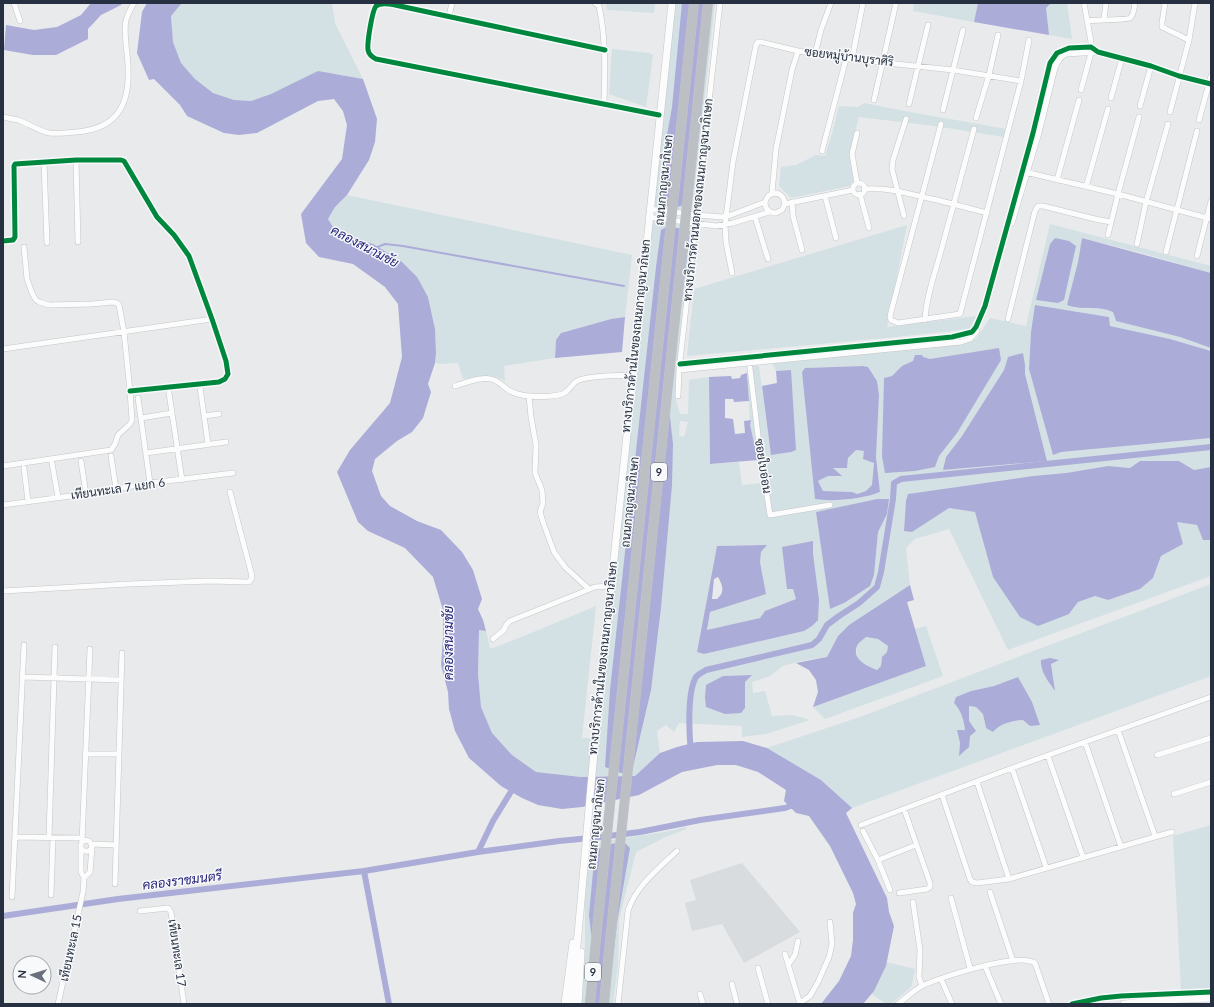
<svg xmlns="http://www.w3.org/2000/svg" width="1214" height="1007" viewBox="0 0 1214 1007" font-family="Lato,Sarabun,sans-serif">
	<rect width="100%" height="100%" fill="#e8eaec"/>
	<!-- built -->
	<path fill="#d8dcdf" d="M742,863L800,932L744,963L722,924L692,931L685,903L696,900L690,880Z"/>
	<!-- green -->
	<path fill="#d3e1e4" fill-rule="evenodd" d="M185,3H332L335,23L363,79L337,74L251,101L234,100L213,93L195,79L181,63L173,42L171,16L181,4Z
		M606,3H655L654,13L607,10Z
		M675,3H715L693,204L692,208C680,210 665,211 653,206Z
		M914,3H978L974,22L913,11Z
		M1051,3H1067L1072,39L1049,35L1045,8Z
		M612,49L649,53L653,55L646,107L609,94Z
		M864,103C911,113 959,120 1006,129L1004,137L935,126L859,117L850,150L853,181L850,186L791,198L779,186L781,167L796,165L816,155L825,156L833,130L839,106L858,107Z
		M347,195L632,255L625,317L611,319L561,333L556,340L555,358L504,366L505,381C492,373 477,377 463,379L458,363L440,364L435,363L436,353L435,329L428,297L373,244L343,234L333,227L328,219L335,207Z
		M657,220L693,226L682,311L675,397L680,414H688L689,380L709,377L710,464L739,462L742,485L762,483L750,425L747,365L759,366L771,454L791,370L776,371L772,363L889,351L976,339L990,318L1026,326L1050,224L1211,266V273L1145,254L1082,238L1078,262L1074,308L1108,309L1113,312L1116,321L1180,337L1211,348V351L1170,339L1110,326L1109,317L1036,305L1031,332L1029,369L1053,455L1061,452L1211,438V467L1194,470L1179,461H1140L1130,468L1108,466L1066,473L1033,476L909,494L906,501L904,530L912,532L949,508L975,512L993,577L1069,614L1078,602L1095,596L1108,600L1140,589L1153,578L1161,556L1183,544L1176,522L1197,525L1203,540H1211V576L1008,650L949,529L915,539L906,548L910,585L878,606L838,636L827,657L801,661L783,666L770,676L752,682L753,693L765,691L772,716L792,715L810,720L766,734L742,737V726L679,723L674,732L666,725L657,731L660,753L635,776L581,777L536,772L512,755L492,733L481,707L478,674L479,629L486,631L490,648H493L519,638L596,606L582,738H592L600,734L614,573L652,222ZM1008,357L1025,365V374L1047,461L944,470L946,457L962,436L1004,370ZM863,366L868,367L877,381L879,395L876,457L880,492C865,499 832,502 815,499L805,368ZM680,421L688,422L684,437L679,436ZM877,499H889L887,514L878,532L874,575L844,603L830,609L817,512ZM813,541V554L804,631L704,654L697,652L717,546L766,545L761,552L760,562L766,594L710,612L707,631L760,618L765,611L796,599L793,589H787ZM751,675L745,682V694L723,676Z
		M907,225L887,327L976,316L970,329L896,337L687,356L694,289Z
		M856,450L864,451L874,463L873,485L866,491L857,494L852,492L823,491L818,481L828,476H841L833,468H847L848,458Z
		M1211,584V676L852,808L821,780L767,748L857,718ZM1042,660H1058L1051,663L1054,690ZM1018,677L1024,689L1023,720L1009,722L997,727L986,728L983,714L976,707L969,706V721L959,755L960,743L958,730H965C964,719 959,708 956,697L971,691L994,686Z
		M926,626L943,676L825,719L813,707L926,666L915,629Z
		M866,637L878,639L888,646L887,652L882,657L881,666L876,670L866,666L859,661L856,652L858,643Z
		M1211,825V989L1181,990L1173,836Z
		M686,827V829L666,837L636,852L619,919L618,965L613,1004H581L585,960V894L591,843L603,840H612L664,832Z
		M886,962L915,969L912,985L909,989L891,1004H887L871,994L874,991Z"/>
	<!-- water -->
	<path fill="#acacd8" fill-rule="evenodd" d="M91,3H122L121,5L101,15L88,29V39L56,55H33L4,50L6,25L34,30L57,27L81,15Z
		M147,3H185L181,4L171,16L173,42L181,63L195,79L213,93L234,100L251,101L271,94L318,71L363,79L377,119L375,142L369,160L347,195L335,207L328,219L333,227L343,234L373,244L401,261L417,277L428,297L435,329L436,353L435,363L428,384L431,392L423,418L412,432L397,441L375,459L372,471L381,496L390,506L417,521L441,530L462,552L473,570L482,599L478,609L483,620L486,631L479,630L478,674L481,707L492,733L512,755L536,772L581,777L635,776L660,753L677,747L697,742L743,741L767,748L821,780L852,808L846,813L887,898L889,912L894,926L886,966L874,991L863,1004H821L839,981L851,956L853,940V913L856,904L853,893L830,846L809,816L796,813L784,801L786,790L758,772L736,765H717L682,772L639,795L582,807L562,809L538,805L522,798L501,786L469,758L455,731L449,709L448,692L441,665L443,637V610L433,577L405,548L368,531L358,522L337,472L350,450L390,403L402,357L398,304L385,287L353,264L319,257L306,243L301,214L342,159L347,125L343,111L334,99L318,101L257,133L239,135L224,133L187,116L180,105L154,79L149,80L137,53L142,12Z
		M682,3H711L701,117L691,201C681,207 674,209 662,205L660,198L667,135L672,107Z
		M978,3H1051L1046,8L1049,35L974,22Z
		M666,227L678,228L690,231L669,408L673,444L672,485L661,608L651,690L632,771L621,773L605,767L610,690L656,267L661,230Z
		M1055,238L1069,241L1076,246L1064,300L1058,303L1036,300L1050,244Z
		M1082,238L1211,273V348L1180,337L1116,321L1113,312C1099,305 1082,311 1067,305L1078,262Z
		M1035,305L1109,317L1110,326L1170,339L1211,351V438L1061,452L1053,455L1029,369L1031,332Z
		M625,317L622,352L555,358L556,340L561,333L611,319Z
		M999,348L1001,360L957,433L939,456L935,467L915,471L885,473L882,456L884,378L892,376L902,366L913,361L915,355H922L923,357L930,359Z
		M1023,353L1025,365V374L1047,461L943,470L946,457L962,436L1004,370L1008,357Z
		M863,366L868,367L877,381L879,395L876,457L880,492C864,499 832,502 815,499L802,372L805,368ZM856,450L864,451L863,459L874,463L872,485L866,491L857,494L852,492L823,491L818,481L828,476H842L833,468H847L848,458Z
		M791,370L796,450L791,452L771,455L762,386L777,383L776,371Z
		M747,373L749,401L734,402L733,399H725V418L733,419L735,434L745,433L744,421L751,420L750,425L758,460L710,464L709,377L731,376L732,379L740,378L741,375Z
		M1140,461H1179L1194,470L1211,467V540H1203L1197,525L1177,522L1183,544L1161,556L1153,578L1140,589L1108,600L1095,596L1078,602L1069,614L1038,626L1020,617L993,577L975,512L949,508L912,532L904,531L906,501L908,494L1033,476L1066,473L1108,466L1130,468Z
		M877,499H889L887,514L878,532L874,575L870,586L844,603L830,609L816,512Z
		M813,541V554L819,600L818,620L812,626L804,631L704,654L697,652L717,546L767,545L761,552L760,562L766,594L710,612L707,630L760,618L765,611L796,599L793,589H787L782,547ZM718,577C723,586 725,592 717,599H712L714,579Z
		M910,585L914,600L907,602L926,666L813,707L818,692L816,680L809,670L796,663L827,657L838,636L849,625ZM866,637L878,639L888,646L887,652L882,657L881,666L877,670C866,666 850,658 858,644C860,641 864,639 866,637Z
		M1050,658L1059,660L1051,664L1055,691C1049,682 1040,672 1041,660Z
		M752,675L745,682V708L741,713L725,714L706,707L705,697L706,685L723,676Z
		M1018,677L1032,702L1040,725L1030,726L1023,720C1012,721 1001,723 993,732L986,728L983,714L976,707L969,706V721L976,731L970,736L969,747L959,756L960,743L957,730H965C964,720 961,710 954,703L956,697L971,691L994,686Z
		M624,842L630,848L617,923L608,1004H585L592,942L589,915L595,850L611,844Z"/>
	<g fill="none" stroke-linecap="round" stroke-linejoin="round">
		<!-- stream -->
		<path stroke="#acacd8" stroke-width="2" d="M375,248L385,244L403,246L624,286"/>
		<!-- canal -->
		<path stroke="#acacd8" stroke-width="6" d="M691,752C689,734 687,692 696,677C698,674 703,672 706,670L812,645L819,639L827,625L839,616L859,603L877,587L881,572L893,499L894,483L901,479L1211,447
			M478,852L559,841L601,837L640,832L700,820L785,808L796,804
			M3,916L118,899L364,871
			M389,1004L364,871L478,852L493,821L515,785"/>
		<defs>
			<path id="minor" d="M14,3L20,21
				M595,3L599,6C606,38 605,71 604,104
				M1165,3L1162,23V27L1189,40
				M449,16L452,3
				M1104,19L1106,3
				M1087,21C1094,20 1127,20 1130,18C1134,15 1134,8 1135,3
				M605,50L395,5C390,4 381,2 376,6C372,11 367,43 368,50C369,55 372,57 376,59L659,115
				M815,54L821,30L831,3
				M852,59L863,3
				M1081,90L1091,53V42L1084,3
				M1111,98L1122,58
				M874,100L896,3
				M909,104L928,25
				M1140,106L1151,66
				M943,110L963,30
				M1170,112L1189,40L1195,3
				M3,117C8,118 13,119 18,120C28,123 38,131 49,133C58,134 67,133 76,132C116,129 130,106 128,68C128,54 123,32 126,20C128,14 131,8 134,3
				M976,118L989,75L998,35
				M1199,120L1211,76
				M941,124L891,312L890,317L891,320L898,323L960,314L1021,81L1029,40
				M822,151L846,59
				M76,160L78,242
				M44,162L47,243
				M1025,172L1118,194L1211,219
				M1057,180L1079,100
				M857,183L852,154L857,133
				M853 189a6 6 0 1 1 12 0a6 6 0 1 1-12 0Z
				M1086,187L1108,109
				M864,189C889,187 909,194 932,199C950,203 968,208 987,213
				M772,193L776,149L792,70L798,51L849,59L953,70L1021,81
				M860,194L869,228
				M825,196L836,238
				M792,202L793,216L802,250
				M785,204L853,190
				M649,209L697,215L722,217L731,215L765,202L768,196C776,190 784,194 785,204L782,210L776,213C769,213 765,209 765,202
				M904,216L892,169L893,160L906,119
				M648,217L716,226L733,223L769,212
				M755,217L768,259
				M1012,223L1039,133L1055,68C1058,61 1060,58 1066,54L1098,52
				M1108,235L1118,194L1139,117
				M3,241L13,240L15,237L14,166L15,164L76,160H121L124,161L157,217L174,235L189,256L212,319L226,361L228,374L225,379L219,382L130,391
				M1137,244L1146,202L1168,124
				M1166,252L1197,131
				M1197,256L1211,201
				M732,273L726,242L725,225L733,162L756,45L758,42H761L798,51
				M1008,319L1035,211L1038,206H1043L1095,219L1111,222
				M925,320C926,297 935,273 941,251C952,210 963,170 974,129
				M3,349L212,319
				M749,360L759,444L770,515L830,505
				M680,364L952,337L972,332L976,327L985,306L1033,133L1050,63L1057,53L1069,48L1091,47L1098,52L1151,66L1179,76L1211,84
				M679,370L961,342L970,339L977,331
				M455,386C465,383 484,375 494,380C499,382 503,386 507,389C512,393 523,396 530,396C538,397 560,397 566,392C571,388 573,382 579,380C593,375 617,376 632,375
				M200,387L208,444
				M169,393L182,480
				M529,396L531,417L536,445L535,473L542,490L543,503L540,512L543,522L554,552L565,567L589,589
				M678,396L679,370L720,3
				M138,398L150,483
				M204,416L219,414
				M141,418L172,413
				M146,453L226,442
				M111,456L116,489
				M81,461L86,494
				M52,463L58,497
				M3,466L111,450L115,444L118,435L130,424L132,420L130,391L124,332L119,305L117,303L113,302L92,304L49,305L39,302L36,300L32,293L27,279L24,247
				M24,468L28,501
				M3,505L86,494L150,483L233,473
				M3,591L129,584L210,581L249,582L252,578L251,572L230,492
				M493,639L504,630L506,625L510,621L595,587L611,586
				M23,677L121,680
				M1118,730L1155,836
				M1085,742L1121,847
				M85,754H119
				M1157,755L1211,738
				M1048,756L1083,857
				M1012,768L1046,867
				M977,782L1009,879
				M1174,794L1211,782
				M942,795L970,879L972,882L977,883L1009,879L1172,832
				M861,825L1012,768L1211,697
				M863,831L878,860L890,890
				M15,837L82,838
				M49,837L55,647
				M82,842L86,840L89,841L92,845L91,849L88,851C82,852 79,847 82,842L90,649
				M92,844L116,845
				M878,860L916,845
				M84,878L90,872L92,847
				M115,884L122,653
				M990,892L1013,961
				M899,893L927,889L930,887V883L904,809
				M51,895L53,838
				M12,897L24,645
				M951,898L970,968
				M913,902L920,950L919,977L922,986
				M140,911L168,908L171,912L184,1004
				M785,954L800,1004
				M788,965L795,955L798,941
				M985,966L1001,1004
				M758,968L768,1004
				M941,979L952,1004
				M732,984L737,1004
				M700,994L703,1004
				M800,1003L810,996L818,982L829,957L832,944L830,922
				M58,1004L83,892L84,878L81,872V847
				M618,1004L628,911C635,887 660,867 677,851
				M898,1004C906,998 915,989 924,985C943,977 1017,952 1035,963L1049,1004"/>
			<path id="secondary" d="M565,1004L573,943
				M571,1004C581,914 587,823 596,732C620,489 645,246 672,3
				M578,1004L581,952
				M1124,1004L1162,1000L1211,998"/>
			<path id="motorway" d="M590,1004L596,939
				M604,1004L610,941"/>
		</defs>
		<!-- minor casing -->
		<use href="#minor" stroke="#c3c6c8" stroke-width="6"/>
		<!-- secondary casing -->
		<use href="#secondary" stroke="#c5c8cb" stroke-width="8"/>
		<!-- motorway casing -->
		<use href="#motorway" stroke="#c3c6ca" stroke-width="10"/>
		<!-- minor -->
		<use href="#minor" stroke="#fcfcfc" stroke-width="5"/>
		<!-- secondary -->
		<use href="#secondary" stroke="#fcfcfc" stroke-width="7"/>
		<!-- motorway -->
		<use href="#motorway" stroke="#bcbfc4" stroke-width="9"/>
		<defs>
			<path id="motorway-bridge" d="M596,939L694,3
				M610,941L708,3"/>
		</defs>
		<!-- motorway-bridge casing -->
		<use href="#motorway-bridge" stroke="#c3c6ca" stroke-width="10" stroke-linecap="butt"/>
		<!-- motorway-bridge -->
		<use href="#motorway-bridge" stroke="#bcbfc4" stroke-width="9"/>
		<defs>
			<path id="cycleway" d="M605,50L395,5C390,4 381,2 376,6C372,11 367,43 368,50C369,55 372,57 376,59L659,115
				M3,241L13,240L15,237L14,166L15,164L76,160H121L124,161L157,217L174,235L189,256L212,319L226,361L228,374L225,379L219,382L130,391
				M680,364L952,337L972,332L976,327L985,306L1033,133L1050,63L1057,53L1069,48L1091,47L1098,52L1151,66L1179,76L1211,84
				M1072,1004L1101,998L1121,996L1211,992"/>
		</defs>
		<!-- cycleway casing -->
		<use href="#cycleway" stroke="#f7f9fb" stroke-width="8"/>
		<!-- cycleway -->
		<use href="#cycleway" stroke="#00873e" stroke-width="5"/>
	</g>
	<g text-anchor="middle" stroke-width="3" stroke-linejoin="round" paint-order="stroke">
		<!-- shield labels -->
		<g fill="#f7f9fb" stroke="#656c78" stroke-width="1">
			<rect x="651" y="463" width="16" height="18" rx="3"/>
			<rect x="585" y="963" width="16" height="18" rx="3"/>
		</g>
		<g font-size="11" font-weight="bold" fill="#263040">
			<text x="659" y="476">9</text>
			<text x="593" y="976">9</text>
		</g>
		<!-- street labels -->
		<g font-size="12" fill="#263040" stroke="#f7f9fb">
			<text transform="translate(849 57) rotate(7)" y="4">ซอยหมู่บ้านบุราศิริ</text>
			<text transform="translate(664 180) rotate(-84)" y="4">ถนนกาญจนาภิเษก</text>
			<text transform="translate(698 200) rotate(-84)" y="4">ทางบริการด้านนอกของถนนกาญจนาภิเษก</text>
			<text transform="translate(636 336) rotate(-84)" y="4">ทางบริการด้านในของถนนกาญจนาภิเษก</text>
			<text transform="translate(763 466) rotate(81)" y="4">ซอยใบอ่อน</text>
			<text transform="translate(118 489) rotate(-8)" y="4">เทียนทะเล 7 แยก 6</text>
			<text transform="translate(630 502) rotate(-84)" y="4">ถนนกาญจนาภิเษก</text>
			<text transform="translate(603 658) rotate(-84)" y="4">ทางบริการด้านในของถนนกาญจนาภิเษก</text>
			<text transform="translate(596 824) rotate(-84)" y="4">ถนนกาญจนาภิเษก</text>
			<text transform="translate(71 948) rotate(-78)" y="4">เทียนทะเล 15</text>
			<text transform="translate(177 953) rotate(82)" y="4">เทียนทะเล 17</text>
		</g>
		<!-- water labels -->
		<g font-size="13" font-style="italic" fill="#252279" stroke="#f7f9fb">
			<text transform="translate(365 246) rotate(28)" y="5">คลองสนามชัย</text>
			<text transform="translate(448 643) rotate(-90)" y="5">คลองสนามชัย</text>
			<text transform="translate(182 880) rotate(-7)" y="5">คลองราชมนตรี</text>
		</g>
	</g>
	<!-- border -->
	<rect width="1214" height="1007" fill="none" stroke="#263040" stroke-width="8"/>
	<!-- north arrow -->
	<g transform="translate(32 975) rotate(274)"><circle r="19" fill="#f7f9fb" stroke="#a3a9b0"/>
	<path d="M0-3L7 15L0 10L-7 15Z" fill="#6a717c"/>
	<text y="-6" font-size="11" font-weight="bold" text-anchor="middle" fill="#263040">N</text>
	</g>
</svg>
